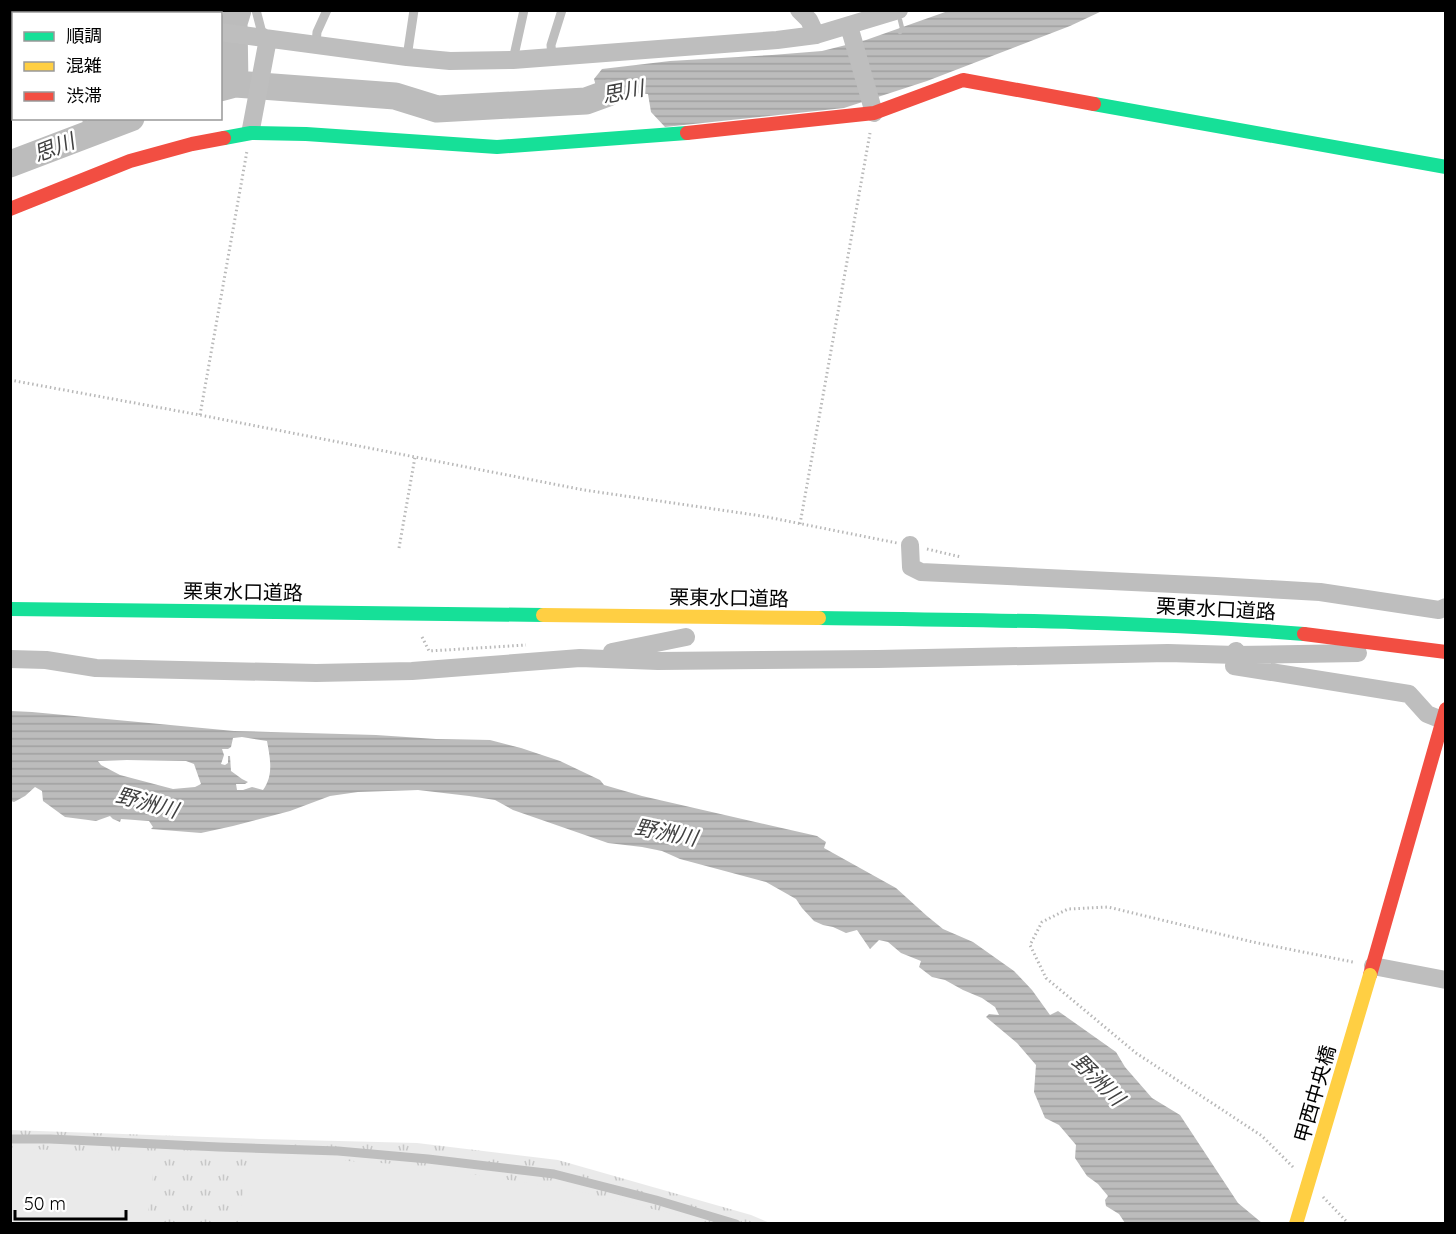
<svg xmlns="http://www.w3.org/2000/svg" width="1456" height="1234" viewBox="0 0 1456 1234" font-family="Quicksand,'Noto Sans JP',sans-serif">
	<defs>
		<pattern id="grass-tufts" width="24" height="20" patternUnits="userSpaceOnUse" patternTransform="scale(1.5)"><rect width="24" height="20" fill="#eaeaea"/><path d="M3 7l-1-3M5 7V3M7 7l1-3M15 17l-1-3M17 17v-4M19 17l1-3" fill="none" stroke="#c7c7c7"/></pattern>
		<pattern id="water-rules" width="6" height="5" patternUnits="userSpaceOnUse" patternTransform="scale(1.5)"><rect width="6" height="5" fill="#bcbcbc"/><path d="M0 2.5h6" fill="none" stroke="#a0a0a0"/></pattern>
	</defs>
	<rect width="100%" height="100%" fill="#fff"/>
	<!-- grass -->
	<path fill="url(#grass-tufts)" d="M11,1130L260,1139L417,1143L558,1160L751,1215L770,1223L11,1224Z"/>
	<!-- pitch -->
	<path fill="#eaeaea" d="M10,1148L155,1155L147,1223H11Z
		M248,1155L413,1165L578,1191L710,1223H239Z"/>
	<!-- water -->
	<path fill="url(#water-rules)" fill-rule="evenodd" d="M948,11H1102L1070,26L927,81L844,108L665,127L651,112L648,94L635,93L601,98L587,104L570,103L597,90L594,79L602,69L670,61L772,55L822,51L866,40Z
		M11,711L32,712L234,731L376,735L436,739L490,740L521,748L560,761L600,780L604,785L642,796L817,836L826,842L824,848L896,888L927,916L943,929L973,942L1014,971L1032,990L1050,1015L1058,1011L1116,1052L1125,1067L1152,1098L1180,1115L1238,1203L1262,1223H1125L1119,1214L1106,1206L1105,1200L1108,1196L1098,1184L1087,1176L1075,1158L1076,1145L1059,1125L1045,1118L1034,1092L1036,1065L1017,1043L986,1017L989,1014L999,1015L995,1007L982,998L963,990L945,980L932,977L919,967L921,961L901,953L888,942L879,940L870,949L857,930L846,933L833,927L823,925L814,921L802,908L796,899L766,882L680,859L662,851L642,847L608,843L513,810L495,800L469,796L418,790L358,792L330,796L290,811L233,826L201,833L151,829L153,827L149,821L121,819L120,822L113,819L110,816L96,821L65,817L43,801L42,791L35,787L25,796L14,802L11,801ZM242,737L267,741C270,758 274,775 263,790L252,787L243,790H237L236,784H245L248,782L242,779L231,771L230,756H228V763L225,765L221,764L224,755L222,749H228L231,747L233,738ZM127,760L186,761L194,764L201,784L195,787L173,789L120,775L101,765L98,761Z"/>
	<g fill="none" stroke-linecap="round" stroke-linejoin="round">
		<!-- stream -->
		<path stroke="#bcbcbc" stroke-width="4.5" d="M64,10L65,14
			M900,32L902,28L900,20
			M84,118L88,134"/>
		<!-- river -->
		<path stroke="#bcbcbc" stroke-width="27" d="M235,84L234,23L238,10
			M220,88L235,84L395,96L437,109L586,101L608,93
			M10,164L131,118"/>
		<!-- path -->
		<path stroke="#b8b8b8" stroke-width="3" stroke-dasharray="1.5 3" stroke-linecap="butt" d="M10,380L200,415L584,490L762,516L897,543
			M200,415L247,151
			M800,524L870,133
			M399,548L415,457
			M927,549L961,557
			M422,637L429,651L526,645
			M1293,1167L1262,1136L1136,1053L1046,978L1030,945L1042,922L1068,909L1108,907L1253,942L1353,962
			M1323,1197L1349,1224"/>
		<!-- lane -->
		<path stroke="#bebebe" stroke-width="9" d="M256,10L263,37
			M316,44L317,32L327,10
			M407,57L414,10
			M552,57L551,45L562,10
			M513,60L524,10
			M10,1139H50L219,1147L338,1151L428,1159L554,1174L656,1200L736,1224"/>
		<!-- street -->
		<path stroke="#bebebe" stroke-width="18" d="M799,10L809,20L816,35
			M849,26L874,113
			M220,32L407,57L450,61L513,60L777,40L816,35L899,10
			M10,111L14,110
			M251,129L267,44L263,37
			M910,545L911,567L921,572L1216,586L1320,592L1439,610L1446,607
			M1236,651L1234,666L1409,694L1427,714L1442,720
			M612,652L686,637
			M10,659L46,660L96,668L316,673L412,671L580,658L658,661L878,659L1168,653L1236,655L1358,653
			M1373,966L1446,980"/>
		<!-- fast -->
		<path stroke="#16e098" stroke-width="14" d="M1094,104L1446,167
			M224,138L251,133L306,134L497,147L687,133
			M10,609L543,615
			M819,618C981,620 1142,621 1304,634"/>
		<!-- slow -->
		<path stroke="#ffcf43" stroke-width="14" d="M543,615L819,618"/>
		<!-- jam -->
		<path stroke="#f24e42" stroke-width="14" d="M687,133L874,113L963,80L1094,104
			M10,209L130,161L192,144L224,138
			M1304,634L1446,652
			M1370,975L1446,709"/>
		<!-- slow-bridge -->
		<path stroke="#ffcf43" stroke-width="14" d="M1296,1224L1370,975"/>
	</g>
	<g text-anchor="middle" stroke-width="5" stroke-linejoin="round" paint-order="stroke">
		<!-- street labels -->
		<g font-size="20" fill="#000" stroke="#fff">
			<text transform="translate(243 592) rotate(1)" y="7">栗東水口道路</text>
			<text transform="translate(729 598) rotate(1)" y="7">栗東水口道路</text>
			<text transform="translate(1216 609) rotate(3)" y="7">栗東水口道路</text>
			<text transform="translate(1315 1094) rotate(-74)" y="7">甲西中央橋</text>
		</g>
		<!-- water labels -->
		<g font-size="21" font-style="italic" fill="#414141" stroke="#fff">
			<text transform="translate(623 92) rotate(-11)" y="7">思川</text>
			<text transform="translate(54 148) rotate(-21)" y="7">思川</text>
			<text transform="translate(147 803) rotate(15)" y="7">野洲川</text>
			<text transform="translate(666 833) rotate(11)" y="7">野洲川</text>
			<text transform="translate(1098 1080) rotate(45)" y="7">野洲川</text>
		</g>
	</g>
	<!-- border -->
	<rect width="1456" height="1234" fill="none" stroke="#000000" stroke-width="24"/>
	<!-- legend -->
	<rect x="12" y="12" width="210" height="108" fill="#ffffff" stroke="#999999" stroke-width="1.5"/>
	<rect x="24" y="32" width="30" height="9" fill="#16e098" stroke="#999999" stroke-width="1.5"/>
	<text x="66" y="42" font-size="18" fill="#000000">順調</text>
	<rect x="24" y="62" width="30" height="9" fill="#ffcf43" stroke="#999999" stroke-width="1.5"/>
	<text x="66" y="72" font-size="18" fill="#000000">混雑</text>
	<rect x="24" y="92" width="30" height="9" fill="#f24e42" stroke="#999999" stroke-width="1.5"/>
	<text x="66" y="102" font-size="18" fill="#000000">渋滞</text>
	<!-- scale -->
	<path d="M15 1210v9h111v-9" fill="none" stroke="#000000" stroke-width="3"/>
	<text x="24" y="1210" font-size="18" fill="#000000" stroke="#ffffff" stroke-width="4.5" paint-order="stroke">50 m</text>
</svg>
